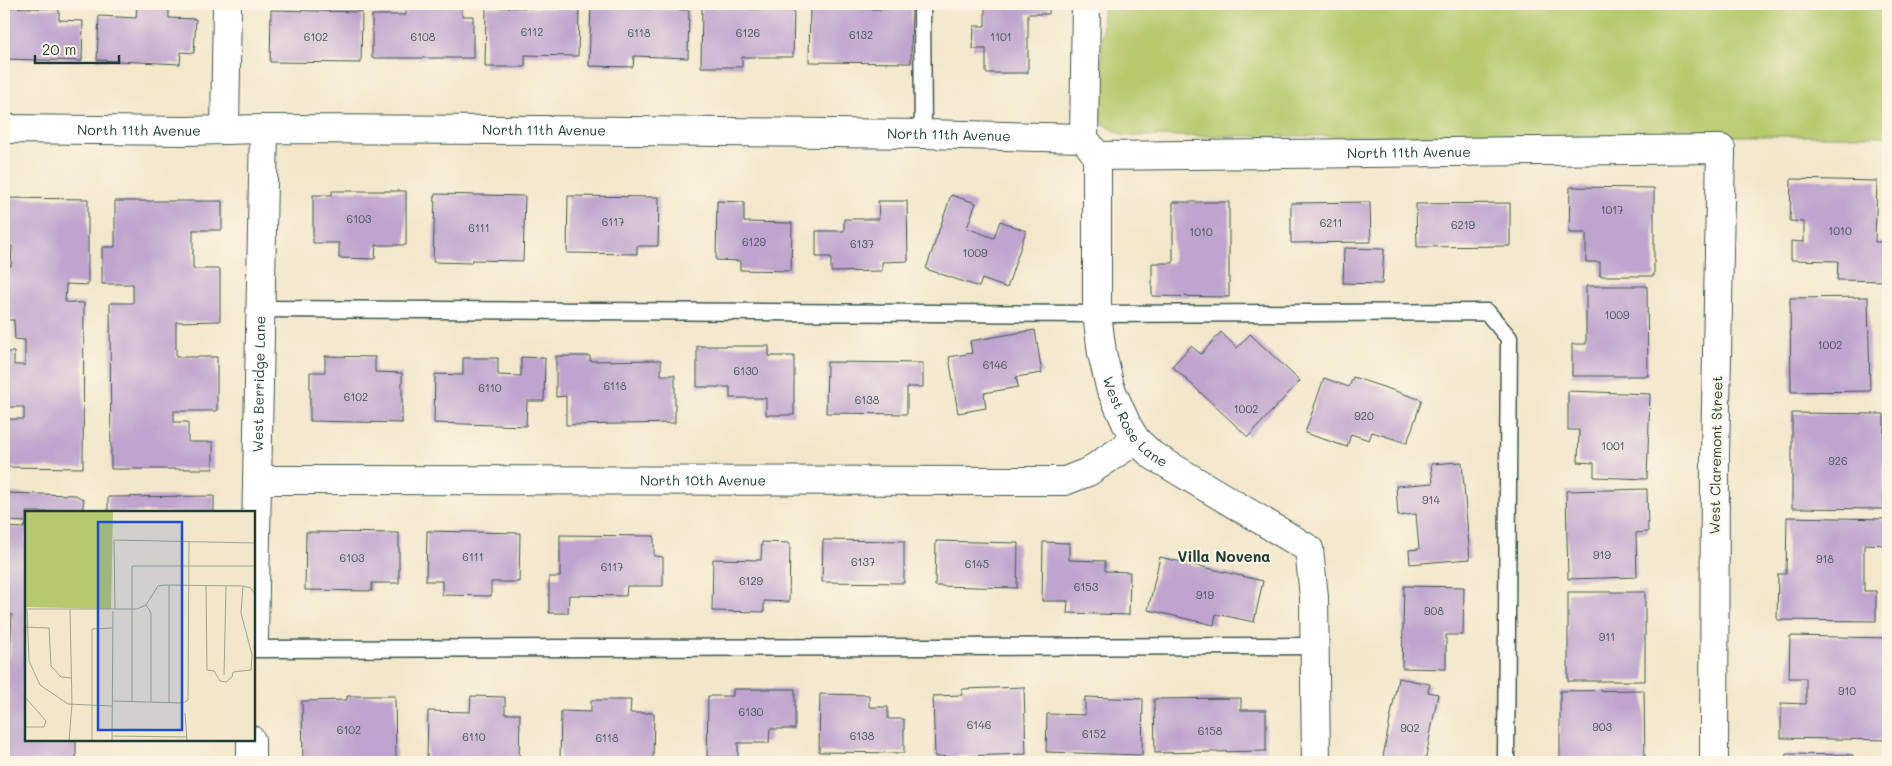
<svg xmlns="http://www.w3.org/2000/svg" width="1892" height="766" viewBox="0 0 1892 766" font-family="Mali,sans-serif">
	<rect width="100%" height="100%" fill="#fcf5e5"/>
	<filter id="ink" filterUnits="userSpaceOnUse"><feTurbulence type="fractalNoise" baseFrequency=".02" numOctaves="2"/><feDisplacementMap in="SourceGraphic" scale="10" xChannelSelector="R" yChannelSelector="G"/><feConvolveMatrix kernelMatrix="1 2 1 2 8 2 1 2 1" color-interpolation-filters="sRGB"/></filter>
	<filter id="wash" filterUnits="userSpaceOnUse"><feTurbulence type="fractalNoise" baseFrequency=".0096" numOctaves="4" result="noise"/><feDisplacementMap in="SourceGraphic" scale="20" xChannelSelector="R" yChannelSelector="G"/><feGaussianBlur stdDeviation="1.12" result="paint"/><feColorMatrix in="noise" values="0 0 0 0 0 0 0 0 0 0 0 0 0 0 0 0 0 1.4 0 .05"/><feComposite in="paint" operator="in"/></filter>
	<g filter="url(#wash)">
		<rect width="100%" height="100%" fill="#f2e7cb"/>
		<!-- green -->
		<path fill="#b6c96d" stroke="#6a8350" d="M1103,4H1888V136H1124L1100,122Z"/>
		<g id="blocks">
			<!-- building -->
			<path fill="#bea4ce" d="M137,4H169V18L196,19L194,53L181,52L180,64L97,60L99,16L136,18Z
				M406,4H462V16H473V58H372V15H406Z
				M591,4H613V8L689,10L688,58L634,56L633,67L589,66Z
				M723,4H749V9L794,10L793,57H742V67H701L702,7L723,8Z
				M826,4H853V9H886L887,4H912L911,63L809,62L810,9H826Z
				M985,4H1049V14H1028V73H986V49H973L974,26H985Z
				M4,7L59,9V20L83,21L82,61L4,59Z
				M486,7L579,9L578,56L525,55V67H485Z
				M271,10L362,12L361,63L270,62Z
				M1791,179L1877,181L1875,242H1888V281L1837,280L1838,261L1791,260V241L1804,242V222L1790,221Z
				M1570,187L1654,188V276H1600V262H1586V233H1569Z
				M332,191H406V245H376L375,259L339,258V243H313V195H332Z
				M435,194L525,196L523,261L472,260L471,263L433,262Z
				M951,195L976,203L967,228L994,238L1000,221L1026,231L1007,288L982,279L979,287L926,269Z
				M568,196L659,197L658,246H637V254L567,253Z
				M4,198L88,199V285L66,284L65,302L84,303L83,468L4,467V419H24V407H4V352H14V365H25V340L15,339L14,320H4V265L11,266L12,246H8V227H4Z
				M115,201H222V230H193V269H220V321L176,322V357H217V411H174V422H188V442H213V469H111L110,303H133V284H102V247H115Z
				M717,201L744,202V222L792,223L791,271L740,270V261L716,260Z
				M878,201H907L908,261L882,262V271L831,272V257H816V231H844V219H879Z
				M1173,202H1229V297L1152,296V263H1173Z
				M1370,202L1371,242L1291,243V203Z
				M1510,203V246L1417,247L1416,204Z
				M1344,248L1384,249L1382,284L1343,283Z
				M1586,286H1647L1648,376H1572V344H1586Z
				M1868,297L1870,391L1791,392L1790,298Z
				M1035,330L1042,373L1016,377L1018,387L984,393L986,408L958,413L949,357L972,353L970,341Z
				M1221,332L1237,348L1250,334L1300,381L1248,437L1172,366L1191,346L1201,354Z
				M697,346H769V356H794V415H766V398H730V387H697Z
				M325,356L375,357V372L402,373V423L310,421V372H325Z
				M556,356H590V361L661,360V375H675V423L566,425V396L556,397Z
				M521,357L545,358L544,401H527L526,426L434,423L435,374L463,375V358H498V375L521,376Z
				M827,362L923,363V387H907V414L826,413Z
				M1353,377L1422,400L1407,443L1372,432L1369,440L1351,434L1347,447L1305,433L1324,378L1349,387Z
				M1568,391L1650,394L1647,479L1594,477V463L1578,462L1579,430H1568Z
				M1792,413L1884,414V509L1792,508Z
				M1462,462L1470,559L1410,564L1409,550L1419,549L1416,514L1398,516L1396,486L1433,483L1431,464Z
				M1647,489L1648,532L1636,533L1637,577L1568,579L1566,491Z
				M4,493L76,495L84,500L82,512H26V522L4,521Z
				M214,496V512H108V497Z
				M1787,517L1887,519V545L1864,544V591H1876V621L1777,620L1778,574H1786Z
				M26,523V740H76V762H4V655H10L12,614H4V527L24,528Z
				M427,531L520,533L519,582H491V596L442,595V581H426Z
				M306,532L399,533V583H372V591L305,590Z
				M560,535L654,536V556L663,557V586H627L626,596L569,595L568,613H549V577H560Z
				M823,540L904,541V583L822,582Z
				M936,541L1018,543L1017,588L935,586Z
				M762,542L790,543L789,602L764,601V612L712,611L713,559L761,560Z
				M1043,542L1069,543V560L1105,561V571L1130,572L1129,615L1067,613L1068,601H1042Z
				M1160,557L1263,581L1254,622L1216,614L1214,625L1148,610Z
				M1404,586L1464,587L1463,635H1446V669L1402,668Z
				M1568,592H1645V681H1568Z
				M1790,636L1888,638V740L1781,738V703L1806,704V678H1789Z
				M1398,678L1430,684L1428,692L1438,694L1425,762H1382Z
				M1024,687L1026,754L935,757L933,696L962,695V689Z
				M733,689H795V729H770L769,743H738V757H707L708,696H733Z
				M1644,690L1645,762H1560V691Z
				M820,694L869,695V707H888V719H904V753L819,752Z
				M347,696H395L396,760L303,761L302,701L347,700Z
				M471,696L505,697V714H520L519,762L427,759L428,711L470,712Z
				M1085,697L1143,699L1142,755L1046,752L1047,714L1085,715Z
				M1241,698V710H1266V751L1155,753L1154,699Z
				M591,700H631L630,713H654L653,762H560L561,711L591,712Z
				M1786,754L1853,755L1852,762H1785Z"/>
		</g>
	</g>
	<g filter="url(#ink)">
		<use href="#blocks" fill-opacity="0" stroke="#3f564b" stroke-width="1"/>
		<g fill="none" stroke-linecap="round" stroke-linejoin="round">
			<defs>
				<path id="service" d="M922,4L923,134
					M260,309L1097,314L1487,312L1509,338L1506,762
					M254,649L1314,646"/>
				<g id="minor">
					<path id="s1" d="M1086,4L1084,138L1097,156V314L1102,353L1110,387L1127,425L1136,440L1152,455L1309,549L1314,597L1316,762"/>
					<path d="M225,130L227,4"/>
					<path id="s2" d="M1097,156L1721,149L1715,457L1714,762"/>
					<path id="s3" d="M258,480L1065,481L1088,472L1136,440"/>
					<path id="s4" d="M254,638L264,129"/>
					<path d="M251,762V740"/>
				</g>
				<g id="tertiary">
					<path id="s5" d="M4,129L186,131L264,129L538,130L923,134L1084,138"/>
				</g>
			</defs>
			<!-- service casing -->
			<use href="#service" stroke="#3f564b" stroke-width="19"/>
			<!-- minor casing -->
			<use href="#minor" stroke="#3f564b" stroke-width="30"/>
			<!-- tertiary casing -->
			<use href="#tertiary" stroke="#3f564b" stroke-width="30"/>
			<!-- service -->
			<use href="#service" stroke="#fff" stroke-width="16"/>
			<!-- minor -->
			<use href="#minor" stroke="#fff" stroke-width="28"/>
			<!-- tertiary -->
			<use href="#tertiary" stroke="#fff" stroke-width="28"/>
		</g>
	</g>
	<g text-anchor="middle" stroke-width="4" stroke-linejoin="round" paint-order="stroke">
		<!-- number labels -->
		<g font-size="11" fill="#47575a">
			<text x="532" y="36">6112</text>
			<text x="639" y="37">6118</text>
			<text x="748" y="37">6126</text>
			<text x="861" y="39">6132</text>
			<text x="316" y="41">6102</text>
			<text x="423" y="41">6108</text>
			<text x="1001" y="41">1101</text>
			<text x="1612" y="214">1017</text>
			<text x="359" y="223">6103</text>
			<text x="613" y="226">6117</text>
			<text x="1331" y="227">6211</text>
			<text x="1463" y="229">6219</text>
			<text x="479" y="232">6111</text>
			<text x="1840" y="235">1010</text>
			<text x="1201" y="236">1010</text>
			<text x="754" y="246">6129</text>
			<text x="862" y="248">6137</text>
			<text x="975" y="257">1009</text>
			<text x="1617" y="319">1009</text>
			<text x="1830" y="349">1002</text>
			<text x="995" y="369">6146</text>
			<text x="746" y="375">6130</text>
			<text x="615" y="390">6118</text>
			<text x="490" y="392">6110</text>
			<text x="356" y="401">6102</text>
			<text x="867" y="404">6138</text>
			<text x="1246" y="413">1002</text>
			<text x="1364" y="420">920</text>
			<text x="1613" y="450">1001</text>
			<text x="1838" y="465">926</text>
			<text x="1431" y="504">914</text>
			<text x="1602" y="559">919</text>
			<text x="473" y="561">6111</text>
			<text x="352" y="562">6103</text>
			<text x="1825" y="563">918</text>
			<text x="863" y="566">6137</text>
			<text x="977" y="568">6145</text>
			<text x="612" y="571">6117</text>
			<text x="751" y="585">6129</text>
			<text x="1086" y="591">6153</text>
			<text x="1205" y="599">919</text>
			<text x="1434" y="615">908</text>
			<text x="1607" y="641">911</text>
			<text x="1847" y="695">910</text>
			<text x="751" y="716">6130</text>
			<text x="979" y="729">6146</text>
			<text x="1602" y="731">903</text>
			<text x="1410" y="732">902</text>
			<text x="349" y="734">6102</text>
			<text x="1210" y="735">6158</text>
			<text x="1094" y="738">6152</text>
			<text x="862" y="740">6138</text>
			<text x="474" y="741">6110</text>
			<text x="607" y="742">6118</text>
		</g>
		<!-- street labels -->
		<g font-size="14" fill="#1f3d34" stroke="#fcf5e5">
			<text dy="5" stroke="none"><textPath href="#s5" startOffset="135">North 11th Avenue</textPath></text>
			<text dy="5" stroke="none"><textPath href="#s5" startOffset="540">North 11th Avenue</textPath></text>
			<text dy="5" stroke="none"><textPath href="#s5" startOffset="945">North 11th Avenue</textPath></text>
			<text dy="5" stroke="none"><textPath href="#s2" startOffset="312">North 11th Avenue</textPath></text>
			<text dy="5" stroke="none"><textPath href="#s4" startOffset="254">West Berridge Lane</textPath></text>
			<text dy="5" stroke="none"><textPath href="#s1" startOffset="432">West Rose Lane</textPath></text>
			<text transform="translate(1716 455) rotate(-89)" y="5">West Claremont Street</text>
			<text dy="5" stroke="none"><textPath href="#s3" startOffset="445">North 10th Avenue</textPath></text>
		</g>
		<!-- neighbourhood labels -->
		<g font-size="15" font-weight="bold" fill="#1f3d34" stroke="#fcf5e5">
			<text x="1224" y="562">Villa Novena</text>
		</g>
	</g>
	<!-- overview -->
	<g transform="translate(25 511)">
		<rect width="230" height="230" fill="#f2e7cb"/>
		<path d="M0,0H88L86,98L0,96Z" fill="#b6c96d"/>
		<path fill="none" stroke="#9ea38f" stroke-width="1" d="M144,74V191M181,74L182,159L189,160L195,170L201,171L207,166L208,161L226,159L227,144L216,102L218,75M121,94L126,102V191M0,98H112L121,94L133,75L139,74L218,75L226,77L230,83M90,98L89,29L230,32M2,99L4,150L15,174L43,193L87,195M0,116L24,117L26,155L36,166L47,167M199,164L201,75M0,186L21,210L19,216H0M87,190L158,192L163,189L164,30M107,191V55H230M160,202L162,230M87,225L162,226M44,230L47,193L45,99M67,230V118L87,117M87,230L88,100"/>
		<path fill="#1d4ed8" fill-opacity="0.15" stroke="#1d4ed8" stroke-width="2.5" d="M73,11H157V219H73Z"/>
		<rect width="230" height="230" fill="none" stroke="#1f3d34" stroke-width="2.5"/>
	</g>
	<!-- margin -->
	<rect width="1892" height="766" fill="none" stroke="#fcf5e5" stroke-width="20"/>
	<!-- scale -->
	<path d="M35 55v8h84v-8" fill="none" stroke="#1f3d34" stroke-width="2.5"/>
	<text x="42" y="55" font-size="15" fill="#1f3d34" stroke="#fcf5e5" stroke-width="4" paint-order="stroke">20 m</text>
</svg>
